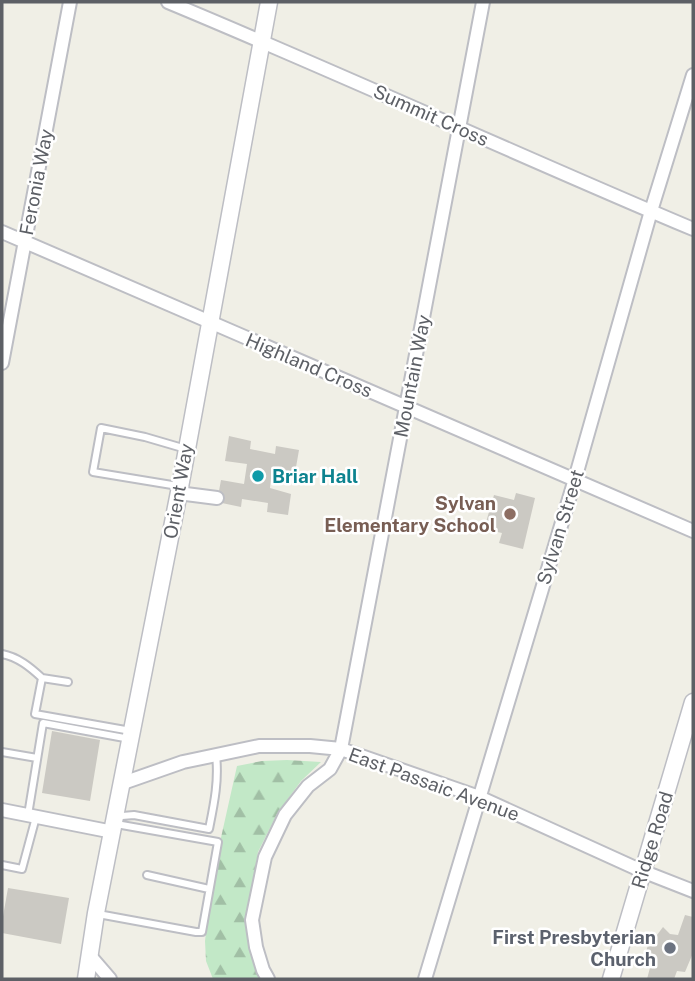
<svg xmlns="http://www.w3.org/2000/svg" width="695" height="981" viewBox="0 0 695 981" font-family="'Public Sans',sans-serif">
	<defs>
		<pattern id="forest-firs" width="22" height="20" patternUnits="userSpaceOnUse" patternTransform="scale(1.75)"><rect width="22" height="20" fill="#c2e8c7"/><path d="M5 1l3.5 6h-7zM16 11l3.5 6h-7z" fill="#a1bfa5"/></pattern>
	</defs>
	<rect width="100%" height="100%" fill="#f0efe6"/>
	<!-- forest -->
	<path fill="url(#forest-firs)" d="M287,760L321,762L301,781L277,814L258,852L246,923L248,942L260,979H213L206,961L205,941L209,906L216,860L237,766L262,761Z"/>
	<!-- building -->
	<path fill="#cbc9c3" d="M229,436L251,441L250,449L275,454L276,446L299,450L295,473L272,469L270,488L291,494L288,515L267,512L268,503L242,499L241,507L217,502L221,480L244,484L247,464L225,461Z
		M516,493L535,498L523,549L499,543L502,533L484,529L494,495L514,500Z
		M52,731L100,740L90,801L42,793Z
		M8,888L69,898L61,944L2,933V922Z
		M685,915L693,917V953L685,972L677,971L674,979H647L651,964L643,961L649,942L654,944L657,935L663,927L670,934L678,935Z"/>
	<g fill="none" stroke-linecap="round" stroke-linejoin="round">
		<defs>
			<path id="service" d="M178,486L93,472L101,428L145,437L186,449
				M2,654C18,657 30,667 42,678L35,714L131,731
				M42,678L68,682
				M2,752L37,758
				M28,815L43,723L130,739
				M116,819L122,816L134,815L209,829C214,804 219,781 216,755
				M2,865L22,869L36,817
				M147,875L209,889
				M98,914L196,932H202L218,842L116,824"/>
			<path id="minor" d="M168,2C344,75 517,155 693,229
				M2,232L693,531
				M2,363L70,2
				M178,493L217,498
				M123,783L183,762L259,746H310L341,749L479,797L642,871L693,891
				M2,810L113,832
				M91,957L110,979
				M268,979L263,970L256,947L252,920L265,857L285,815L308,786L330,769L341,749L483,2
				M425,979L575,479L651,211L693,75"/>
			<path id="tertiary" d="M86,979L96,913L180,487L269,2
				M611,979L693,702"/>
		</defs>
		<!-- service casing -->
		<use href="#service" stroke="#bdbec4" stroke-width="10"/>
		<!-- minor casing -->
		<use href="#minor" stroke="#bdbec4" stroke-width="16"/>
		<!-- tertiary casing -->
		<use href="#tertiary" stroke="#bdbec4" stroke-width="19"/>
		<!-- service -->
		<use href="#service" stroke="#fff" stroke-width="6"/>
		<!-- minor -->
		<use href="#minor" stroke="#fff" stroke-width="12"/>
		<!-- tertiary -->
		<use href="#tertiary" stroke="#fff" stroke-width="16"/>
	</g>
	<!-- markers -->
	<circle fill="#0f9aa8" stroke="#fff" stroke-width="2.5" cx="258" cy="476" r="7"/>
	<circle fill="#8d6e63" stroke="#fff" stroke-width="2.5" cx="510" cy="514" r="7"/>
	<circle fill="#6b7280" stroke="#fff" stroke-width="2.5" cx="670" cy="948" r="7"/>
	<g text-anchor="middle" stroke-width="5" stroke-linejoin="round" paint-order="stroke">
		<!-- street labels -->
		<g font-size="19" fill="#5d6066" stroke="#fff">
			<text transform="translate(431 115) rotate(24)" y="7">Summit Cross</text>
			<text transform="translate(36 182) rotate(-79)" y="7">Feronia Way</text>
			<text transform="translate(309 365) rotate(23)" y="7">Highland Cross</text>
			<text transform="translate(412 376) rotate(-79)" y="7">Mountain Way</text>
			<text transform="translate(178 491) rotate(-80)" y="7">Orient Way</text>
			<text transform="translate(560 527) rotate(-73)" y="7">Sylvan Street</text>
			<text transform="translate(434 784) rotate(20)" y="7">East Passaic Avenue</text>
			<text transform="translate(652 840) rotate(-73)" y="7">Ridge Road</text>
		</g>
		<!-- culture labels -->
		<g font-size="19" font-weight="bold" fill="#0d838f" stroke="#fff" text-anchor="start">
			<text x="272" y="483">Briar Hall</text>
		</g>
		<!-- education labels -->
		<g font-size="19" font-weight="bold" fill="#785e54" stroke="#fff" text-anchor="end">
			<text x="496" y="510">Sylvan<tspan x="496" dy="22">Elementary School</tspan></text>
		</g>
		<!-- worship labels -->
		<g font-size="19" font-weight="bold" fill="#5b616d" stroke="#fff" text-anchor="end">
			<text x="656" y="944">First Presbyterian<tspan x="656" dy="22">Church</tspan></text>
		</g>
	</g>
	<!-- border -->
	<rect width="695" height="981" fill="none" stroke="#5d6066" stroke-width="7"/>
</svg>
